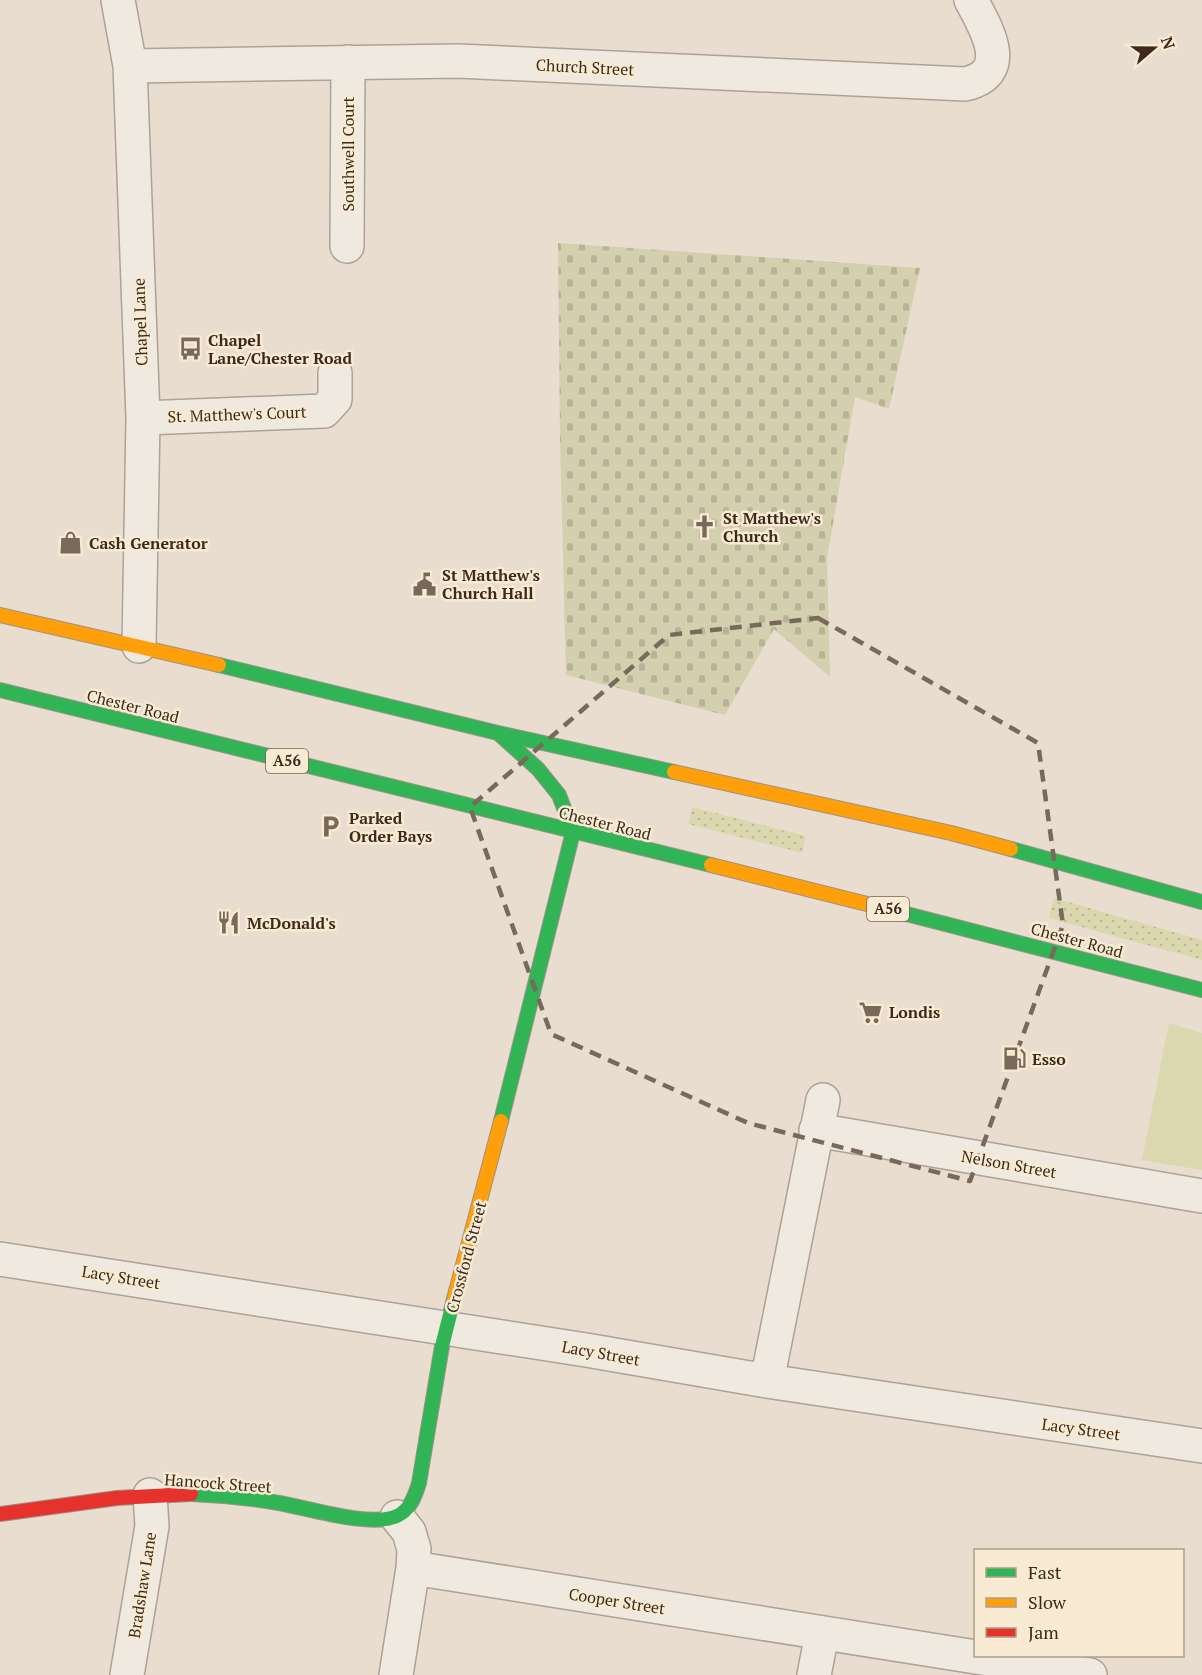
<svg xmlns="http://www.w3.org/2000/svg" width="1202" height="1675" viewBox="0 0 1202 1675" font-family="'PT Serif',serif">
	<defs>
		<pattern id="cemetery-stones" width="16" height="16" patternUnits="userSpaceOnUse" patternTransform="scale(1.5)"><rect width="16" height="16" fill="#d4d0af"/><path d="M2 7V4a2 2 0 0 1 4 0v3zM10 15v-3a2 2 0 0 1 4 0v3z" fill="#b7b396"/></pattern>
		<pattern id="garden-dots" width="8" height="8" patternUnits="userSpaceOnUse" patternTransform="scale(1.5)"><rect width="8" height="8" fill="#dbd7af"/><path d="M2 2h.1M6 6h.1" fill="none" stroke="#bdb996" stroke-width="1.8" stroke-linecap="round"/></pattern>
	</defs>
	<rect width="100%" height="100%" fill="#e8ddce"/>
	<!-- grass -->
	<path fill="#dbd7af" d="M1169,1023L1202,1033V1170L1142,1160Z"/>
	<!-- cemetery -->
	<path fill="url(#cemetery-stones)" d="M558,243L920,268L889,409L855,397L827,558L830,677L774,629L725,715L566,675L560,437Z"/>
	<!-- garden -->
	<path fill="url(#garden-dots)" d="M692,807L806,836L802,853L688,824Z
		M1054,898L1202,940V960L1049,918Z"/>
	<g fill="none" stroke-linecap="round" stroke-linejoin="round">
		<defs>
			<path id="street" d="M118,0L130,66L143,418L139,646
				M130,66L458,61L965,84C1014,73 986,28 971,0
				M347,246L348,62
				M143,418L324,411L335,399V373
				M816,1130L1202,1196
				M0,1259L586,1350L767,1381L1202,1446
				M767,1381L823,1100
				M413,1568L1090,1675
				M127,1675L152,1526L150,1495
				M396,1675L413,1568L414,1549L409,1532L397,1517
				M814,1675L822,1634"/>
			<path id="fast" d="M219,665L498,733L674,772
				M0,690L711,865
				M498,733L538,769L559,795L573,832L501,1121
				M1011,849L1202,902
				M891,910L1202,990
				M191,1494C221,1495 250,1498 279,1503C308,1508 371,1528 397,1516C410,1510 415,1496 419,1483L442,1346L454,1299"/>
			<path id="slow" d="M0,615L219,665
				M674,772L951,833L1011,849
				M711,865L891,910
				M454,1299L501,1121"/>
			<path id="jam" d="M0,1514L117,1498L191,1494"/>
		</defs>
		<!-- street casing -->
		<use href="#street" stroke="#ada297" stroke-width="36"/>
		<!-- fast casing -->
		<use href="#fast" stroke="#9d9286" stroke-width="16"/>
		<!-- slow casing -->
		<use href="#slow" stroke="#9d9286" stroke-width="16"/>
		<!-- jam casing -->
		<use href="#jam" stroke="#9d9286" stroke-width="16"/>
		<!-- street -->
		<use href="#street" stroke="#efe9e0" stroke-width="33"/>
		<!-- fast -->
		<use href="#fast" stroke="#30b455" stroke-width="14"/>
		<!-- slow -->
		<use href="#slow" stroke="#ff9f0a" stroke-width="14"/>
		<!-- jam -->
		<use href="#jam" stroke="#e5322d" stroke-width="14"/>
	</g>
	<!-- marked area -->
	<path fill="none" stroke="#79695b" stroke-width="4.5" stroke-dasharray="12 8" stroke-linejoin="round" d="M818,618L1038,743L1063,925L970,1181L748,1123L551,1034L470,807L669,635Z"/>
	<!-- icons -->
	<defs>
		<symbol id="bus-bare" viewBox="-9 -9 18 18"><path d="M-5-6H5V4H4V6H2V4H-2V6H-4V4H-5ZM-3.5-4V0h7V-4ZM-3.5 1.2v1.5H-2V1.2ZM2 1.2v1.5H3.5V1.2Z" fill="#79695b" stroke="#f9ebd3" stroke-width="2.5" paint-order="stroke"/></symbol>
		<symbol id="church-bare" viewBox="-9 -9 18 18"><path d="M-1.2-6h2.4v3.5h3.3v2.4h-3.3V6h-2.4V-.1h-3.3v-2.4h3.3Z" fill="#79695b" stroke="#f9ebd3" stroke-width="2.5" paint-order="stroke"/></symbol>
		<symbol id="shop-bare" viewBox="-9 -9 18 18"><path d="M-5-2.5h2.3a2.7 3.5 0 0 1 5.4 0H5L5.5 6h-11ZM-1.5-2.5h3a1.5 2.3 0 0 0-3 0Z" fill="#79695b" stroke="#f9ebd3" stroke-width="2.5" paint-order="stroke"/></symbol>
		<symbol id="civic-bare" viewBox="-9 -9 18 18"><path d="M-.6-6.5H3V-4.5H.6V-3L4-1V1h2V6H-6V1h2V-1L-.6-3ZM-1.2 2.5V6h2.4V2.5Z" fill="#79695b" stroke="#f9ebd3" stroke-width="2.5" paint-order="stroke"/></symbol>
		<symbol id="parking-bare" viewBox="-9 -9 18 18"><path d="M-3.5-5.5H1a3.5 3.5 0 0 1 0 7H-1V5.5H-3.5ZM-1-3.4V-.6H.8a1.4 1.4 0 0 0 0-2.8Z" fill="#79695b" stroke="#f9ebd3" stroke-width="2.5" paint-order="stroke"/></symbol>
		<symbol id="restaurant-bare" viewBox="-9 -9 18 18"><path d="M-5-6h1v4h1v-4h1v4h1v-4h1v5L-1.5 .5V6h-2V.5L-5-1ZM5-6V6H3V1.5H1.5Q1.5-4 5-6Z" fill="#79695b" stroke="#f9ebd3" stroke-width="2.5" paint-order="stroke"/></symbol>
		<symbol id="supermarket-bare" viewBox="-9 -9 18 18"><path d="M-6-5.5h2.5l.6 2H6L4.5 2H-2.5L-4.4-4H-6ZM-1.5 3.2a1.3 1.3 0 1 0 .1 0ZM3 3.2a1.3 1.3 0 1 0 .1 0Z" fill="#79695b" stroke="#f9ebd3" stroke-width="2.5" paint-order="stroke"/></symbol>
		<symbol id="fuel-bare" viewBox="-9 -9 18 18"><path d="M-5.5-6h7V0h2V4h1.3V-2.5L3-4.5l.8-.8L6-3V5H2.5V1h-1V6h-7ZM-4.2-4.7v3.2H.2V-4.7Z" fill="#79695b" stroke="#f9ebd3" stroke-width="2.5" paint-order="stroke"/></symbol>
	</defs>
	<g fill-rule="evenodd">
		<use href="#bus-bare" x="174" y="332" width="33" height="33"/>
		<use href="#church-bare" x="688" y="510" width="33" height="33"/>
		<use href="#shop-bare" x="54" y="526" width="33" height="33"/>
		<use href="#civic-bare" x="408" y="568" width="33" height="33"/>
		<use href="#parking-bare" x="314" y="810" width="33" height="33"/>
		<use href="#restaurant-bare" x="212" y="906" width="33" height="33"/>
		<use href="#supermarket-bare" x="854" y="996" width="33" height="33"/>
		<use href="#fuel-bare" x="998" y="1042" width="33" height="33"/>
	</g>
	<g text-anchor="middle" stroke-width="5" stroke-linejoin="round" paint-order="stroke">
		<!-- shield labels -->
		<g fill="#f9ebd3" stroke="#756454" stroke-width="1.5">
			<rect x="266" y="749" width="42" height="24" rx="4.5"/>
			<rect x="867" y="897" width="42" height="24" rx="4.5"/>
		</g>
		<g font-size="15" font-weight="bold" fill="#3d2a1d">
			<text x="287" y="766">A56</text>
			<text x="888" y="914">A56</text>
		</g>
		<!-- street labels -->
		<g font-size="16" fill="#3d2a1d" stroke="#f9ebd3">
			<text transform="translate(585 67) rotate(3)" y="6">Church Street</text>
			<text transform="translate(348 154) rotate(-90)" y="6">Southwell Court</text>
			<text transform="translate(140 322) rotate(-92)" y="6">Chapel Lane</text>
			<text transform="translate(237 414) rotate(-2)" y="6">St. Matthew's Court</text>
			<text transform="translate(133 706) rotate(14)" y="6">Chester Road</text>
			<text transform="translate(605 823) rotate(14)" y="6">Chester Road</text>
			<text transform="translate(1077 940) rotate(15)" y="6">Chester Road</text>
			<text transform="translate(1009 1164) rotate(10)" y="6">Nelson Street</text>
			<text transform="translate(466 1257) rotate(-75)" y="6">Crossford Street</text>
			<text transform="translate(121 1277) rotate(9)" y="6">Lacy Street</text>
			<text transform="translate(601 1353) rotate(10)" y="6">Lacy Street</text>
			<text transform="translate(1081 1429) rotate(8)" y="6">Lacy Street</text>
			<text transform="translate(218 1483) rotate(4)" y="6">Hancock Street</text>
			<text transform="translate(142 1585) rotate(-81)" y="6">Bradshaw Lane</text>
			<text transform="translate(617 1601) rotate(9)" y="6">Cooper Street</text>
		</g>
		<!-- poi labels -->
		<g font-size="16" font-weight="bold" fill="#3d2a1d" stroke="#f9ebd3" text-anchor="start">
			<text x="208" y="346">Chapel<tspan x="208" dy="18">Lane/Chester Road</tspan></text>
			<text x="723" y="524">St Matthew's<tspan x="723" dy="18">Church</tspan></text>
			<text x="89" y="549">Cash Generator</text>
			<text x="442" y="581">St Matthew's<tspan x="442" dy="18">Church Hall</tspan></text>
			<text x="349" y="824">Parked<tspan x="349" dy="18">Order Bays</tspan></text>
			<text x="247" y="929">McDonald's</text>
			<text x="889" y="1018">Londis</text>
			<text x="1032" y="1065">Esso</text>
		</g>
	</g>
	<!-- legend -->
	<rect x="974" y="1549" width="210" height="108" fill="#f9ebd3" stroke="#ae9e8a" stroke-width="1.5"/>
	<rect x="986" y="1568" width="30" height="9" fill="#30b455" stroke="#ae9e8a" stroke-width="1.5"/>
	<text x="1028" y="1579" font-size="18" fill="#3d2a1d">Fast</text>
	<rect x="986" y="1598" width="30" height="9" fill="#ff9f0a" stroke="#ae9e8a" stroke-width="1.5"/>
	<text x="1028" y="1609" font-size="18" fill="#3d2a1d">Slow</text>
	<rect x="986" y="1628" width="30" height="9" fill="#e5322d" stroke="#ae9e8a" stroke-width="1.5"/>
	<text x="1028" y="1639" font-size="18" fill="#3d2a1d">Jam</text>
	<!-- north arrow -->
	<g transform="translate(1154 48) rotate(70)" stroke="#f9ebd3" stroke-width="4.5" paint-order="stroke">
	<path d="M0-4.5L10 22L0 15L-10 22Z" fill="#3d2a1d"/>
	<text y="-9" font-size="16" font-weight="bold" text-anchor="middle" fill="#3d2a1d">N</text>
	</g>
</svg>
